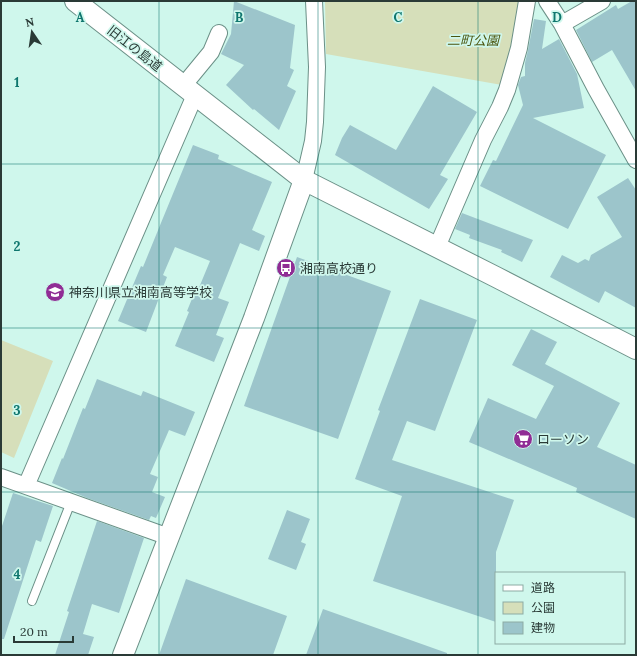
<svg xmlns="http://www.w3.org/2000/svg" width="637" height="656" viewBox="0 0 637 656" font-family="Lora,'Noto Sans JP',serif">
	<rect width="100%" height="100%" fill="#cff7ec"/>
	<!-- green -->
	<path fill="#d6dfba" d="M325,1H520L512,47L502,85L326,54Z
		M1,340L53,361L14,458L1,452Z"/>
	<!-- building -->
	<path fill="#9cc5cb" d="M234,1L295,25L290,68L294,70L287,86L296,91L279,130L254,109L253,110L226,85L244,65L221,54L231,34Z
		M632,1H636V91L612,50L592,62L576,30L616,5L618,9Z
		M534,19L546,21L542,49L559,39L577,74L584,108L533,118L606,155L568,229L480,186L493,160L496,161L523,105L518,85L521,77L525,76V63L528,50Z
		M433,86L477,112L440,175L448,179L429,209L335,155L342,138L350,125L396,150Z
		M193,145L219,155L218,159L272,182L252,230L265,236L259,251L240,243L218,298L229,302L216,335L224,338L214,362L175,346L189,312L187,311L196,289L198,290L210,261L175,247L163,275L167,277L146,332L118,321L141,266L143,267L163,218Z
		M628,178L636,190V308L605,291L599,303L550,277L562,255L578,263L585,259L589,261L591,255L622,237L597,197Z
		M462,213L533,240L522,262L501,252L502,250L469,238L470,235L455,229Z
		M297,257L391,291L338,439L244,406Z
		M420,299L477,320L435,431L407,421L392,460L514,500L496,552V622L373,581L402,496L355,479L380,411L378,410Z
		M531,329L557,342L545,364L620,403L597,447L636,465V519L576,492L577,488L469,442L488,398L536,419L554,386L512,365Z
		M97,379L141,396L143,391L195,412L185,436L169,430L150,474L158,477L152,492L165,497L156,518L151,516L149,520L87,498L52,483L62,458L63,459L83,408L85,409Z
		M13,493L53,506L41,542L36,540L4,639H1V529Z
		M287,510L310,519L301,542L306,544L296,570L268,559Z
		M97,521L144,538L119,613L92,604L83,634L94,637L88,655H55L69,612L67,611Z
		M186,579L287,616L273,655H159Z
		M323,609L447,653V655H306Z"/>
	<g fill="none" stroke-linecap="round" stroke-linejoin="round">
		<defs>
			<path id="service" d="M32,601L71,502"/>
			<path id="minor" d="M547,1L562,24L596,89L636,160
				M562,24L602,1
				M183,86L211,52L219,33
				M304,180L313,141L315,122L317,67L314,1
				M437,247L483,140L500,107L507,90L519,48L527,1
				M1,477L169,537
				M26,486L195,95"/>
			<path id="tertiary" d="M75,1L304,180L496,277L636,349
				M123,655L254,318L304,180"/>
		</defs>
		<!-- service casing -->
		<use href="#service" stroke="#6b9087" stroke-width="10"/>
		<!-- minor casing -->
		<use href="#minor" stroke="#6b9087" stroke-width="18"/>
		<!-- tertiary casing -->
		<use href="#tertiary" stroke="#6b9087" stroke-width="22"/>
		<!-- service -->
		<use href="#service" stroke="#fff" stroke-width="8"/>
		<!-- minor -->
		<use href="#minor" stroke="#fff" stroke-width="16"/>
		<!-- tertiary -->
		<use href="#tertiary" stroke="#fff" stroke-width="20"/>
	</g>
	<!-- grid -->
	<path fill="none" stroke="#0f766e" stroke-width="1" stroke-opacity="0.55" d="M159,1V655M318,1V655M478,1V655M1,164H636M1,328H636M1,492H636"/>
	<!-- icons -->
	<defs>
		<symbol id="bus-disc" viewBox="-11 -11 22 22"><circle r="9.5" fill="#902d95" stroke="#cff7ec"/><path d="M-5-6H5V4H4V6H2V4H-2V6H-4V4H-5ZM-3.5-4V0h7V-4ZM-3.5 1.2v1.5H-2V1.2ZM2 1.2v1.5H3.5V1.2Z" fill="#fff"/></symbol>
		<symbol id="school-disc" viewBox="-11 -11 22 22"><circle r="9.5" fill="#902d95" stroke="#cff7ec"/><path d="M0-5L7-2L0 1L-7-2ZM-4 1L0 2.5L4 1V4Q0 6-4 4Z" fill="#fff"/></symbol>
		<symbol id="supermarket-disc" viewBox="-11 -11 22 22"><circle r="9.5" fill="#902d95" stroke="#cff7ec"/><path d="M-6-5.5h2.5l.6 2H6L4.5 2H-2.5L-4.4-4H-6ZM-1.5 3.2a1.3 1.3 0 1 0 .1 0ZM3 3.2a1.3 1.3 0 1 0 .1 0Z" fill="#fff"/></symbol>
	</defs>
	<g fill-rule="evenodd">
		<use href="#bus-disc" x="275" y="257" width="22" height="22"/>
		<use href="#school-disc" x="44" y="281" width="22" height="22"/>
		<use href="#supermarket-disc" x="512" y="428" width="22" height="22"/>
	</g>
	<g text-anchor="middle" stroke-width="3.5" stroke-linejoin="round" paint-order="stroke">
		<!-- park labels -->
		<g font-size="13" font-style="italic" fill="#4b550e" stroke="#cff7ec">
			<text x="473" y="45">二町公園</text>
		</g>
		<!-- street labels -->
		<g font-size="13" fill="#2a3a36" stroke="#cff7ec">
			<text transform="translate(135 48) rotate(38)" y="5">旧江の島道</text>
		</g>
		<!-- poi labels -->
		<g font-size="13" fill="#2a3a36" stroke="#cff7ec" text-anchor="start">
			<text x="300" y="273">湘南高校通り</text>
			<text x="69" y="297">神奈川県立湘南高等学校</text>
			<text x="537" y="444">ローソン</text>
		</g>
	</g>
	<g font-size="13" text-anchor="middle" font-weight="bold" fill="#0f766e" stroke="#cff7ec" stroke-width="3.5" stroke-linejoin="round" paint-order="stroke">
		<text x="80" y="22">A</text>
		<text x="239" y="22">B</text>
		<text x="398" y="22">C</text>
		<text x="557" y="22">D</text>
		<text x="17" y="87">1</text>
		<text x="17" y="251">2</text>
		<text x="17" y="415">3</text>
		<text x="17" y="579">4</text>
	</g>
	<!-- border -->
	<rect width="637" height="656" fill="none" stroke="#2a3a36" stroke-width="4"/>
	<!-- legend -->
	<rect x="495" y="572" width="130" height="72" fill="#cff7ec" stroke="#8daba3"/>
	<rect x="503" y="585" width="20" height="6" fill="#ffffff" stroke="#8daba3"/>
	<text x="531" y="592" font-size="12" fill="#2a3a36">道路</text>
	<rect x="503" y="602" width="20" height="12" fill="#d6dfba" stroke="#8daba3"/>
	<text x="531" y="612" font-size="12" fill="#2a3a36">公園</text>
	<rect x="503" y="622" width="20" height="12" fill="#9cc5cb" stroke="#8daba3"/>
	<text x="531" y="632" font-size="12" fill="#2a3a36">建物</text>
	<!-- north arrow -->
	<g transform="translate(32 32) rotate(347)" stroke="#cff7ec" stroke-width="3" paint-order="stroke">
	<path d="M0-3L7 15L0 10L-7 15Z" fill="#2a3a36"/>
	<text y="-6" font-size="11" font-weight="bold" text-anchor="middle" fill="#2a3a36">N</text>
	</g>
	<!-- scale -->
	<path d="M14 636v6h59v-6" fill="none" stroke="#2a3a36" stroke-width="2"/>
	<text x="20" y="636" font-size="12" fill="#2a3a36" stroke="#cff7ec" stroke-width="3" paint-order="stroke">20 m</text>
</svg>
